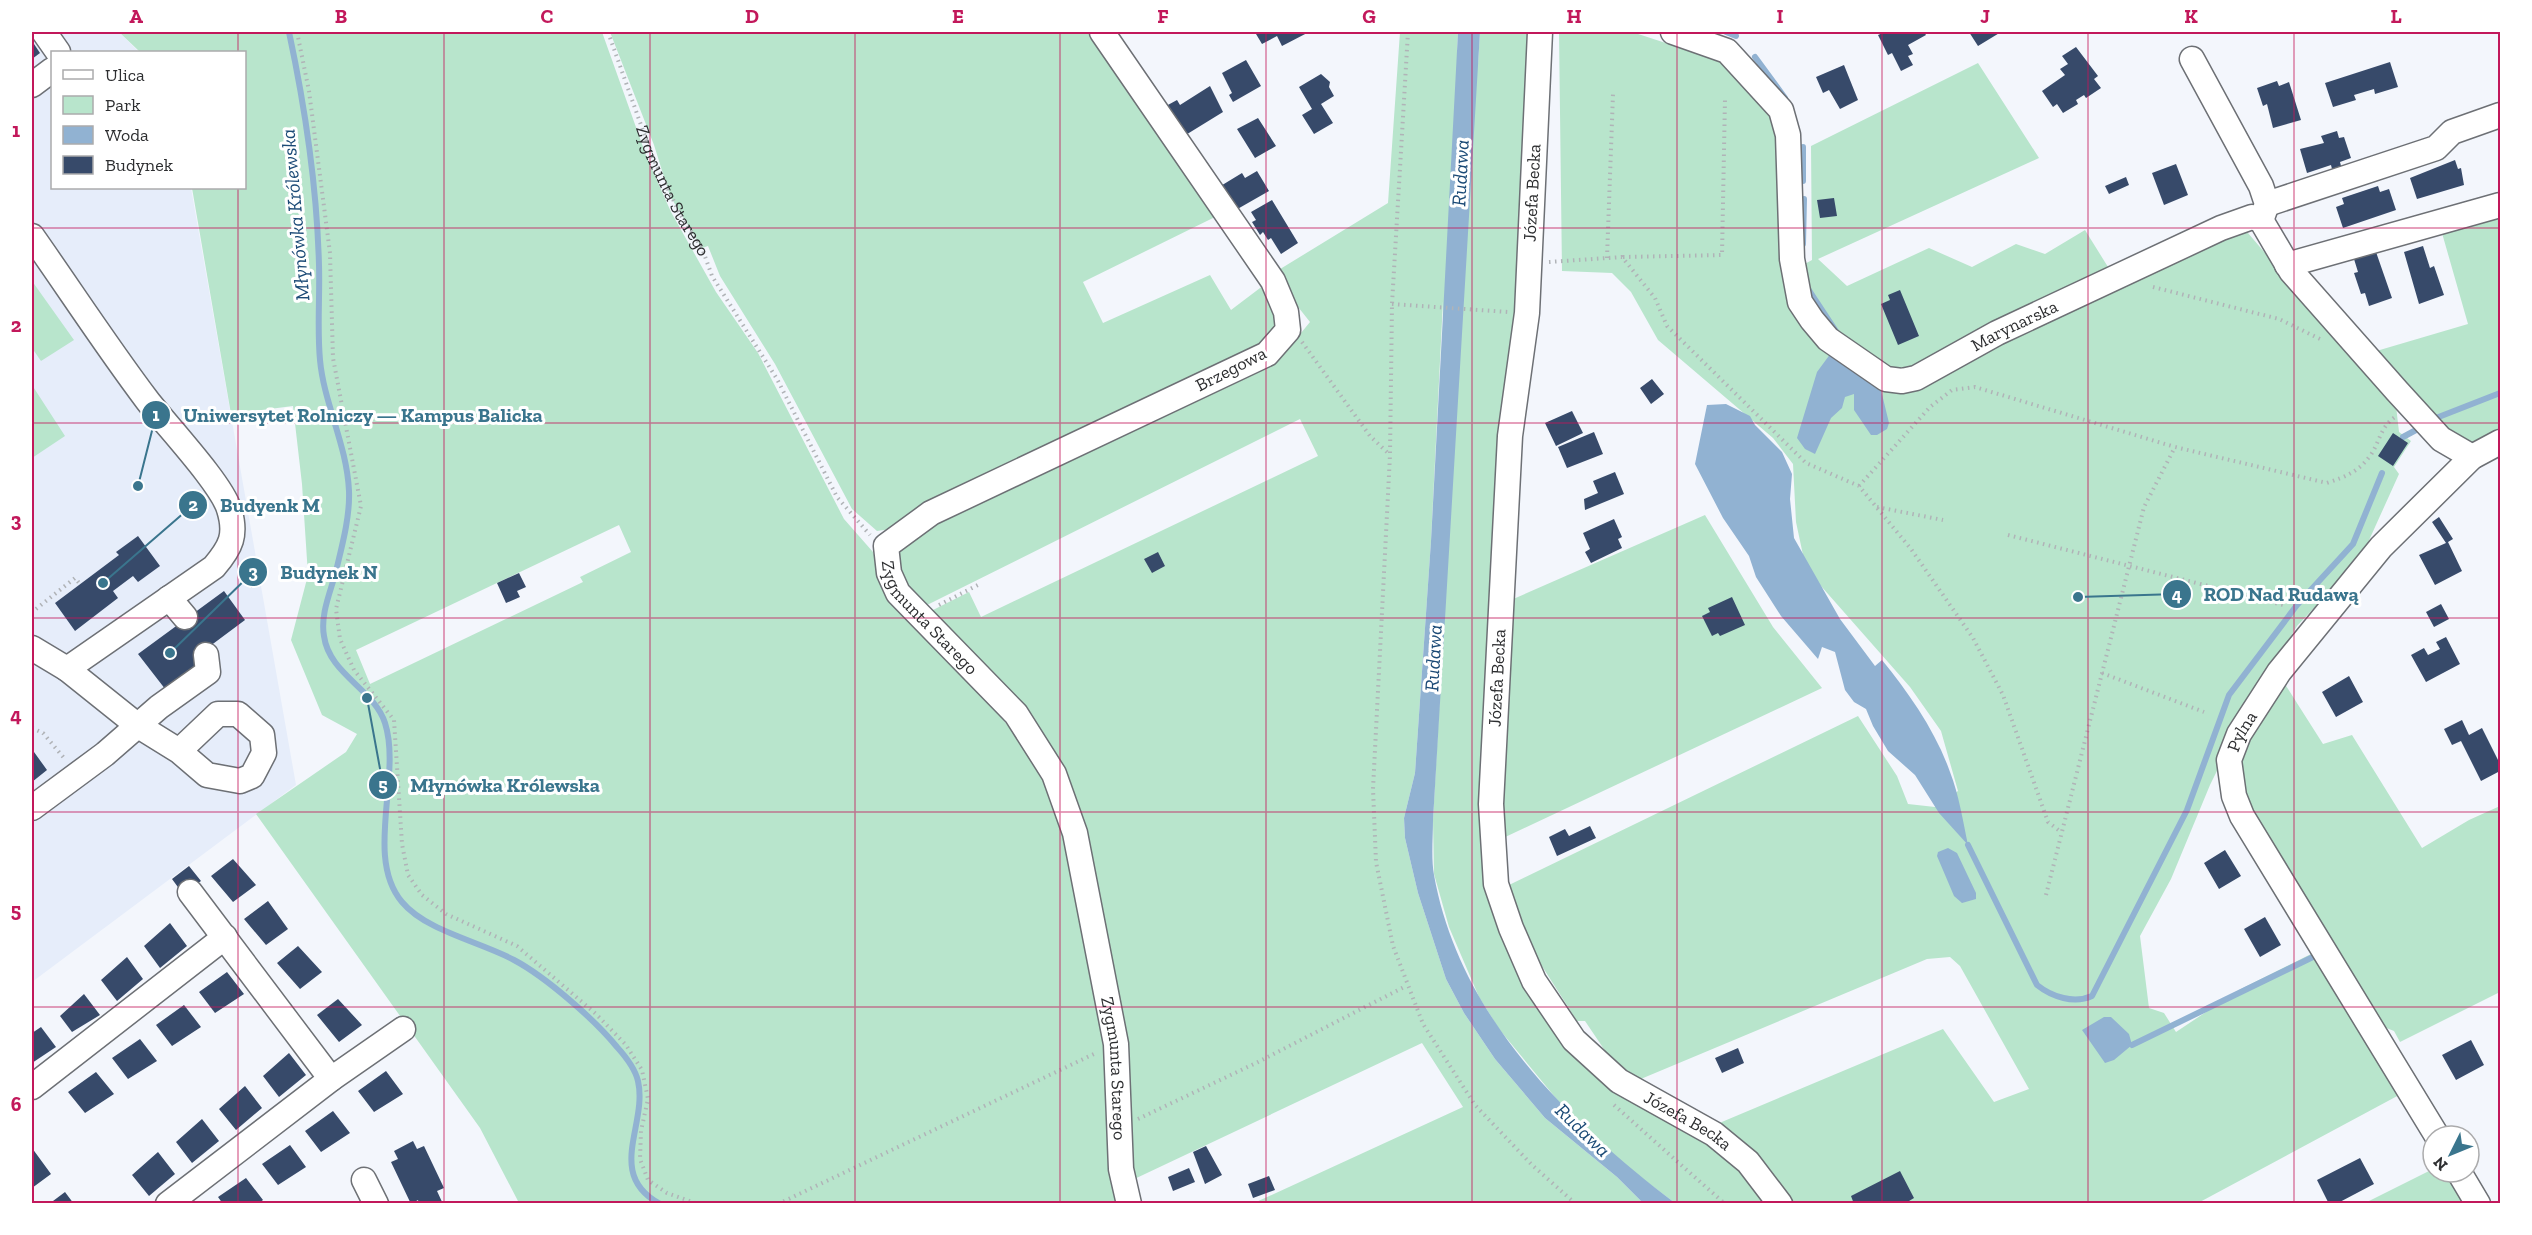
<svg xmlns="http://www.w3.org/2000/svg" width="2532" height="1235" viewBox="0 0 2532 1235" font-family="'Zilla Slab',serif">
	<rect width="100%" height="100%" fill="#f3f6fc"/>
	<!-- built -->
	<path fill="#e6edfa" d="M32,32H119L139,52H52V188H191L296,785L32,982Z"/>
	<!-- green -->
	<path fill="#b8e5cc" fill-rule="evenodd" d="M119,32H602L647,158L671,212L716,292L758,353L844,519L873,552L887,589L977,686L1033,758L1057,803L1103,1008L1119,1203H519L480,1128L256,814L346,752L357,734L322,715L291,640L308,575L302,484L293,406L231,414L192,188H244V52H140ZM619,525L631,552L580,577L583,582L370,684L356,650Z
		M610,32H1102L1215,217L1083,282L1103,323L1210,275L1231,310L1264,285L1279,327L1272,340L891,529L877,531L852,509L775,364L720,276L708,246L702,248L670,196L654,145Z
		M1400,32H1458L1457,52L1478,64L1480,32H1536L1491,875L1568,1037L1721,1144L1775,1203H1675L1627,1167L1564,1108L1499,1029L1479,997L1449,927L1434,874L1433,820L1446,582L1443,301L1431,541L1415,773L1404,818L1405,838L1418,893L1446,979L1464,1013L1495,1059L1545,1118L1617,1177L1643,1203H1254L1463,1107L1422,1043L1128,1182L1126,1144L1052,765L927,613L969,592L981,617L1318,456L1300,419L921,608C904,582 883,565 905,537L1267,358L1278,361L1310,322L1272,274L1388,203Z
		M1559,32H1632L1727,63L1778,122L1795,305L1888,389L1980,353L2242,226L2318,315L2395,397L2399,432L2411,441L2394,467L2399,474L2361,558L2297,626L2248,708L2210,785L2171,879L2140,936L2149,1008L2164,1013L2176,1032L2239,990L2315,952L2401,1094L2198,1203H1793L1770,1169L1717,1124L1943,1029L1994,1102L2029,1089L1960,966L1950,957L1927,959L1636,1081L1614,1064L1585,1021H1577L1533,952L1509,885L1858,716L1897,776L1908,804L1935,807L1958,791L1941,731L1910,687L1806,569L1796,522L1793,464L1773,438L1658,340L1631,292L1612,273L1562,271Z
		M1978,63L2039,158L1818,259L1847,286L1929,248L1972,267L2016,244L2045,254L2085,230L2108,267L1913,372L1893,374C1843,339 1818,329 1801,266L1812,260L1811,146Z
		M2497,214L2500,227V433L2482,443H2468L2445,435L2373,352L2468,324L2440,226Z
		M32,281L74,340L41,361L32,348Z
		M32,385L65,436L32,458Z
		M1705,515L1773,627L1822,688L1501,839L1511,600Z
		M2283,681L2323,744L2352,735L2422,848L2469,820L2500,806V992L2400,1042L2394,1031L2384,1027L2311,905L2266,838L2240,795L2239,767L2247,740Z
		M2433,1169V1172H2445L2463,1203H2365Z"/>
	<!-- water -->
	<path fill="#91b2d2" d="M1458,32H1480L1433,820C1433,838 1431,858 1434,875C1459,1015 1567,1121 1675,1203H1643L1617,1177L1545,1118L1495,1059L1464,1013L1446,979L1418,893L1405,838L1404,818L1415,773L1431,541Z
		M1831,353L1881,390L1889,423L1887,429L1877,435H1871L1854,410V394L1845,397L1842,408L1831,418L1815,454L1805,449L1797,438L1817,372Z
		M1726,404L1750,416L1755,425L1782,452L1792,474L1790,499L1794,538L1840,619L1875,666L1882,660C1909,693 1936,732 1950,772C1959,795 1963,821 1968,845L1939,813L1915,775L1888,751L1873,726L1866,709L1854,702L1845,690L1835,652L1822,647L1818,659L1781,616L1756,577L1749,556L1723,518L1695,464L1707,405Z
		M1948,848L1957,853L1976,893V899L1962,903L1954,896L1937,856L1938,852Z
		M2104,1017H2111L2129,1034L2132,1045L2114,1060L2105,1063L2082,1030Z"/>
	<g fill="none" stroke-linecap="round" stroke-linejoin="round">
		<!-- stream -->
		<path stroke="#91b2d2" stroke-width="6" d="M289,32C305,107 317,189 319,265C320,297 317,328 320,360C324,404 347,445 349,491C350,517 342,546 336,571C331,591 320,614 324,636C329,674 374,689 385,723C402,776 364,857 402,902C426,931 481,942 514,960C546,977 594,1019 617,1047C626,1057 635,1068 638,1081C648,1125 605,1174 660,1204
			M1726,32L1736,36
			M1755,57L1785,98
			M1803,147V181
			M1803,244L1804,199
			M1808,289L1837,333
			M2436,418L2500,393
			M2403,437L2416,430
			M1968,845L2037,985C2052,997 2074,1004 2092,996L2187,810L2229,695L2297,605L2353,544L2382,473
			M2132,1045L2315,956H2321"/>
	</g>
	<!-- building -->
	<path fill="#374a6a" d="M1261,32H1309L1282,46L1277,36L1262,44L1256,34Z
		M1885,32H1924L1926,35L1908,45L1913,54L1908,56L1913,65L1901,71L1892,53L1888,55L1878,35Z
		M1969,32H2001L1978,46Z
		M32,41L40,53L32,59Z
		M2076,47L2098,76L2094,79L2101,88L2086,98L2084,95L2076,100L2078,104L2063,113L2057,104L2053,107L2042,91L2065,75L2060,69L2068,64L2062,56Z
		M1246,60L1261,86L1233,102L1229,95L1232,93L1222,73Z
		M2390,62L2398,87L2375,94L2374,89L2354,95L2356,100L2333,107L2325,83Z
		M1844,65L1858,100L1840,109L1829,90L1823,93L1816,77Z
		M1321,74L1330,82L1329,87L1334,96L1321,104L1333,123L1314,134L1302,115L1312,109L1299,87Z
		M2277,81L2279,86L2289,82L2301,120L2273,128L2267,104L2263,106L2257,88Z
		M1210,86L1223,112L1184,136L1166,106L1177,100L1180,105Z
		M1258,118L1276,146L1255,158L1237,129Z
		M2337,131L2339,138L2344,137L2351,158L2340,162L2341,166L2332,169L2331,165L2307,173L2300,149L2324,143L2321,136Z
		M2455,160L2458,169L2461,168L2464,185L2417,199L2410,178Z
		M2176,164L2188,195L2164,205L2152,173Z
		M1257,171L1269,191L1234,211L1219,187L1242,173L1245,178Z
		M2126,177L2129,185L2109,194L2105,186Z
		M2378,186L2380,192L2389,189L2396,210L2343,228L2336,207L2344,204L2342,198Z
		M1834,198L1837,216L1820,218L1817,200Z
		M1272,200L1298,243L1281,254L1271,238L1268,240L1263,232L1260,235L1252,222L1256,220L1251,212Z
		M2423,246L2430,268L2434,266L2444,295L2419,304L2404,252Z
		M2376,252L2392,298L2369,306L2365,293L2361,294L2354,273L2358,272L2354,259Z
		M1900,290L1919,336L1898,345L1881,304L1890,300L1888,295Z
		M1652,379L1664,394L1651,404L1640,388Z
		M1572,411L1583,433L1556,446L1545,423Z
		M1594,432L1603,454L1567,468L1558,447Z
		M2393,433L2408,443L2393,466L2378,456Z
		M1615,472L1624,494L1585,510L1584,499L1598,493L1593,481Z
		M2439,517L2453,539L2448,542L2462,571L2435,585L2419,555L2446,543L2432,522Z
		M1614,519L1622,537L1618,539L1622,548L1591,563L1585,552L1590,549L1583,533Z
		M138,536L160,566L138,582L133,576L113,591L118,598L75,631L55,603L119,555L116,552Z
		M1158,552L1165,566L1152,573L1144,559Z
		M255,573L258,586L251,588L248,575Z
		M519,573L526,587L517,591L520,597L506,603L497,583Z
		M224,591L245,620L194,658L202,670L169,694L138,654Z
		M1732,597L1745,625L1720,636L1718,633L1712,636L1702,616L1710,612L1708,608Z
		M2441,604L2449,619L2434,627L2426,612Z
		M2446,637L2460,664L2426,682L2411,655L2424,648L2428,655L2440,649L2436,642Z
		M2349,676L2363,702L2336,717L2322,692Z
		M2462,720L2469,735L2482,728L2500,764V771L2481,781L2461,741L2452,745L2444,729Z
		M34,752L47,770L32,782V754Z
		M1590,826L1596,838L1557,856L1549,837L1565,829L1569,836Z
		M2225,850L2241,876L2219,889L2204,863Z
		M233,859L256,885L233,902L211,876Z
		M189,866L201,881L183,894L172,879Z
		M268,901L288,929L266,945L244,919Z
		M2265,917L2281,945L2260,957L2244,929Z
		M170,923L187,946L160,968L144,946Z
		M298,946L322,972L300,989L277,963Z
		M127,957L143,979L117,1001L101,980Z
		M227,972L244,994L215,1013L199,992Z
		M84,994L100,1015L72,1032L60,1016Z
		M338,999L362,1025L339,1042L317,1015Z
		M184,1005L201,1027L172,1046L156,1025Z
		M41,1027L56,1047L32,1063V1033Z
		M140,1039L157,1061L128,1079L112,1058Z
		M2471,1040L2484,1065L2456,1080L2442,1055Z
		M1738,1048L1744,1063L1722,1073L1715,1058Z
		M289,1053L306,1075L279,1097L263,1076Z
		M386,1071L403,1094L374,1112L358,1091Z
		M96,1072L114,1094L85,1113L68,1092Z
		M245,1086L262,1108L236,1130L219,1109Z
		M333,1111L350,1133L321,1152L305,1131Z
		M202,1119L219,1141L192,1163L176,1142Z
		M413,1141L417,1149L424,1146L444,1188L437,1191L443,1204H419L418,1200L411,1204L391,1162L398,1159L394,1151Z
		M290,1145L306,1167L278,1185L262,1164Z
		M1206,1146L1222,1175L1205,1184L1193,1152Z
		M32,1148L51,1174L32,1188Z
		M158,1152L175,1174L149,1196L132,1175Z
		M2360,1158L2374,1184L2336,1204H2329L2317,1180Z
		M1189,1168L1195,1182L1173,1191L1168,1177Z
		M1900,1171L1914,1198L1904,1204H1854L1851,1196Z
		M1269,1176L1275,1190L1253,1198L1248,1184Z
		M246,1178L263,1200L258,1204H223L218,1197Z
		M65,1192L74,1204H49Z"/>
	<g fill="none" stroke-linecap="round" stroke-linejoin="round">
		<defs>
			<g id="minor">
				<path d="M44,32L58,52"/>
				<path id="s2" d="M1102,32L1273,281L1286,312L1288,330L1267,354L931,513L886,546L889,573L898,593L1016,714L1054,774L1075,833L1116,1044L1121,1169L1129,1204"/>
				<path id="s3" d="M1540,32L1527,313L1510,436L1491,804L1496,884L1511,928L1534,981L1574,1040L1619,1081L1714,1134L1748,1162L1780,1204"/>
				<path id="s4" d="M1673,32L1727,51L1781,110L1788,135L1792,259L1800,302L1812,320L1828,339L1886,379L1902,381L1916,378L1997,333L2221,228L2252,217L2261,220L2291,271L2397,391L2441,439L2472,457"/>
				<path d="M2192,59L2261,186L2267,204L2262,218"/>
				<path d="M32,85L52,70"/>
				<path d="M2267,204L2436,148L2452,132L2500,115"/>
				<path d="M32,236C70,290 107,347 147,400C166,425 221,483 229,509C237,535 231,547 214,567L67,669L32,648"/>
				<path d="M2287,265L2500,205"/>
				<path d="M169,598L185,617"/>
				<path d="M67,669L137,725L179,751L207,775L240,781L252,776L264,753L262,735L238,714H218L179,751"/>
				<path d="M32,808L105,754L159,707L208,672L206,655"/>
				<path d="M190,892L331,1079"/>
				<path d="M32,1087L225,937"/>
				<path id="s5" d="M2437,1136L2242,816L2234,796L2229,760L2239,734L2279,672L2381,547L2472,457L2500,442"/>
				<path d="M2459,1172L2478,1204"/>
				<path d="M364,1180L376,1204"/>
				<path d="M168,1204L331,1079L403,1029"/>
			</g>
		</defs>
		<!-- minor casing -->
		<use href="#minor" stroke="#6d7075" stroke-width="27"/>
		<!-- path -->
		<g stroke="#b0b3b7" stroke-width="4" stroke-dasharray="1.5 4.5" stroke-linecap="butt">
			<path d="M297,32L309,91L330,253L333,358L361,506L336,609L340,639L354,670L394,720L402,844L408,875L422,895L446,914L517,946L596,1014L626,1045L642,1070L648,1099L641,1131L640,1159L648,1180L667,1193L698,1204"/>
			<path id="s1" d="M608,32L652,156L680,214L702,248L712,276L777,379L837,497L870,535"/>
			<path d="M1408,32L1392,304L1390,455L1373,789L1376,862L1393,946L1423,1024L1475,1105L1532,1165L1576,1204"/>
			<path d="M1623,257L1722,255L1725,98"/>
			<path d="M1607,258L1613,94"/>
			<path d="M1549,262L1622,257L1655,298L1667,326L1806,463L1859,486L1911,549L1973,638L2003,695L2048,822L2061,832"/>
			<path d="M2153,287L2279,319L2320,339"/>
			<path d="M1392,304L1508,312"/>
			<path d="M1302,342L1370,436L1390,455"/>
			<path d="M1859,486L1930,407L1952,390L1975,387L2175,447"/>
			<path d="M1877,507L1943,520"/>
			<path d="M2008,535L2287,606"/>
			<path d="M939,605L978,585"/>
			<path d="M36,609L75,578L80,584"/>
			<path d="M2102,673L2204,712"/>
			<path d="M32,728L43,733L64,758"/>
			<path d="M2046,895L2144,507L2175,447L2327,483C2345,477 2358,472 2370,456C2380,442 2380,427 2395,417"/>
			<path d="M1614,1105L1725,1204"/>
			<path d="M1138,1119L1256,1063L1406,986"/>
			<path d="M778,1204L1096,1053"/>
		</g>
		<!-- minor -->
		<use href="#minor" stroke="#fff" stroke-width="24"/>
	</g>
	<!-- grid -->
	<path fill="none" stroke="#c2185b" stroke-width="1.5" stroke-opacity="0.55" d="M238,32V52M444,32V1204M650,32V1204M855,32V1204M1060,32V1204M1266,32V1204M1472,32V1204M1677,32V1204M1882,32V1204M2088,32V1204M2294,32V1204M238,188V1204M32,228H2500M32,423H2500M32,618H2500M32,812H2500M32,1007H2500"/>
	<g text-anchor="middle" stroke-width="6" stroke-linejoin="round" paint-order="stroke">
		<!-- street labels -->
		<g font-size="18" fill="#2d2e30" stroke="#fff">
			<text dy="6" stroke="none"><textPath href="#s1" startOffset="172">Zygmunta Starego</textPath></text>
			<text transform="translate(1532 193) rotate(-87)" y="6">Józefa Becka</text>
			<text dy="6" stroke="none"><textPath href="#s4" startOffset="590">Marynarska</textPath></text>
			<text transform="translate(1231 369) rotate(-27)" y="6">Brzegowa</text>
			<text dy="6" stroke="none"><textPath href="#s2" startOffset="900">Zygmunta Starego</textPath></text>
			<text transform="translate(1497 678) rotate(-87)" y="6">Józefa Becka</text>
			<text dy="6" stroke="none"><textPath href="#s5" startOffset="464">Pylna</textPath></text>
			<text dy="6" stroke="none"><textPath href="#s2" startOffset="1404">Zygmunta Starego</textPath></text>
			<text dy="6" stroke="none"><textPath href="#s3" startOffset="1170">Józefa Becka</textPath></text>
		</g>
		<!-- water labels -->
		<g font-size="20" font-style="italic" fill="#1b4a76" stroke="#fff">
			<text transform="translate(1460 173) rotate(-87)" y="7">Rudawa</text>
			<text transform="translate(295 215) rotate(-95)" y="7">Młynówka Królewska</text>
			<text transform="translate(1433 658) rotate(-87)" y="7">Rudawa</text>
			<text transform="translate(1583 1130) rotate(44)" y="7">Rudawa</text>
		</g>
	</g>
	<!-- callouts -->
	<path fill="none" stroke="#3a758d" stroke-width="2" d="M138 486L156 415M103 583L193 505M170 653L253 572M2078 597L2177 594M367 698L383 785"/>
	<g fill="#3a758d" stroke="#fff" stroke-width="2">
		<circle cx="138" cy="486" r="6"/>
		<circle cx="103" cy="583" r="6"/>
		<circle cx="170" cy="653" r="6"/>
		<circle cx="2078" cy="597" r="6"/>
		<circle cx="367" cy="698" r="6"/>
		<circle cx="156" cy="415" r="15"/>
		<circle cx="193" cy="505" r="15"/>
		<circle cx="253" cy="572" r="15"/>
		<circle cx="2177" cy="594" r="15"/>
		<circle cx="383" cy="785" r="15"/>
	</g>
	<g font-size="18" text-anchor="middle" font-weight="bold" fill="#fff">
		<text x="156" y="421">1</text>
		<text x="193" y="511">2</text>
		<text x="253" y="578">3</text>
		<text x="2177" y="601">4</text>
		<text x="383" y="791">5</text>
	</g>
	<g font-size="20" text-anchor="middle" font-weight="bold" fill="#3a758d" stroke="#fff" stroke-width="6" stroke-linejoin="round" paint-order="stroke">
		<text x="363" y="422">Uniwersytet Rolniczy — Kampus Balicka</text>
		<text x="270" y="512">Budyenk M</text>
		<text x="329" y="579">Budynek N</text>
		<text x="2281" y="601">ROD Nad Rudawą</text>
		<text x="505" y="792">Młynówka Królewska</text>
	</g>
	<!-- border -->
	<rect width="2532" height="1235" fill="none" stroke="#ffffff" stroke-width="66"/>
	<!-- legend -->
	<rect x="51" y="51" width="195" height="138" fill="#ffffff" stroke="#ababac" stroke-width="1.5"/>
	<rect x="63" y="70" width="30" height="9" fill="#ffffff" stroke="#ababac" stroke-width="1.5"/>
	<text x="105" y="81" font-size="18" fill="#2d2e30">Ulica</text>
	<rect x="63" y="96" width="30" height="18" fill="#b8e5cc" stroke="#ababac" stroke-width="1.5"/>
	<text x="105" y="111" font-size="18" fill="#2d2e30">Park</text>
	<rect x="63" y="126" width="30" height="18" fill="#91b2d2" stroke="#ababac" stroke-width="1.5"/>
	<text x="105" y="141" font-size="18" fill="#2d2e30">Woda</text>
	<rect x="63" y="156" width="30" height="18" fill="#374a6a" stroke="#ababac" stroke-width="1.5"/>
	<text x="105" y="171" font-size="18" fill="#2d2e30">Budynek</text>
	<!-- north arrow -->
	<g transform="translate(2451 1154) rotate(227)"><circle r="28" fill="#ffffff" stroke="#ababac" stroke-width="1.5"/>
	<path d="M0-4.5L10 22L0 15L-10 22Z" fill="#3a758d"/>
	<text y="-9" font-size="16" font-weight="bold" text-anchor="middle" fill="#2d2e30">N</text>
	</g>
	<rect x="33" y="33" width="2466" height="1169" fill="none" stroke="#c2185b" stroke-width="2"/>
	<g font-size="20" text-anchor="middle" font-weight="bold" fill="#c2185b">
		<text x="136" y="23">A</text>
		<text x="341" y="23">B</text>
		<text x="547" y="23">C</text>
		<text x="752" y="23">D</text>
		<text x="958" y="23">E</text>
		<text x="1163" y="23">F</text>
		<text x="1369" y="23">G</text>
		<text x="1574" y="23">H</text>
		<text x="1780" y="23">I</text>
		<text x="1985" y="23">J</text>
		<text x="2191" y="23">K</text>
		<text x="2396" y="23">L</text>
		<text x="16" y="137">1</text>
		<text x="16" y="332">2</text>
		<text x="16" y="527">3</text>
		<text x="16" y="722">4</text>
		<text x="16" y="917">5</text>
		<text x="16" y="1111">6</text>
	</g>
</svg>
